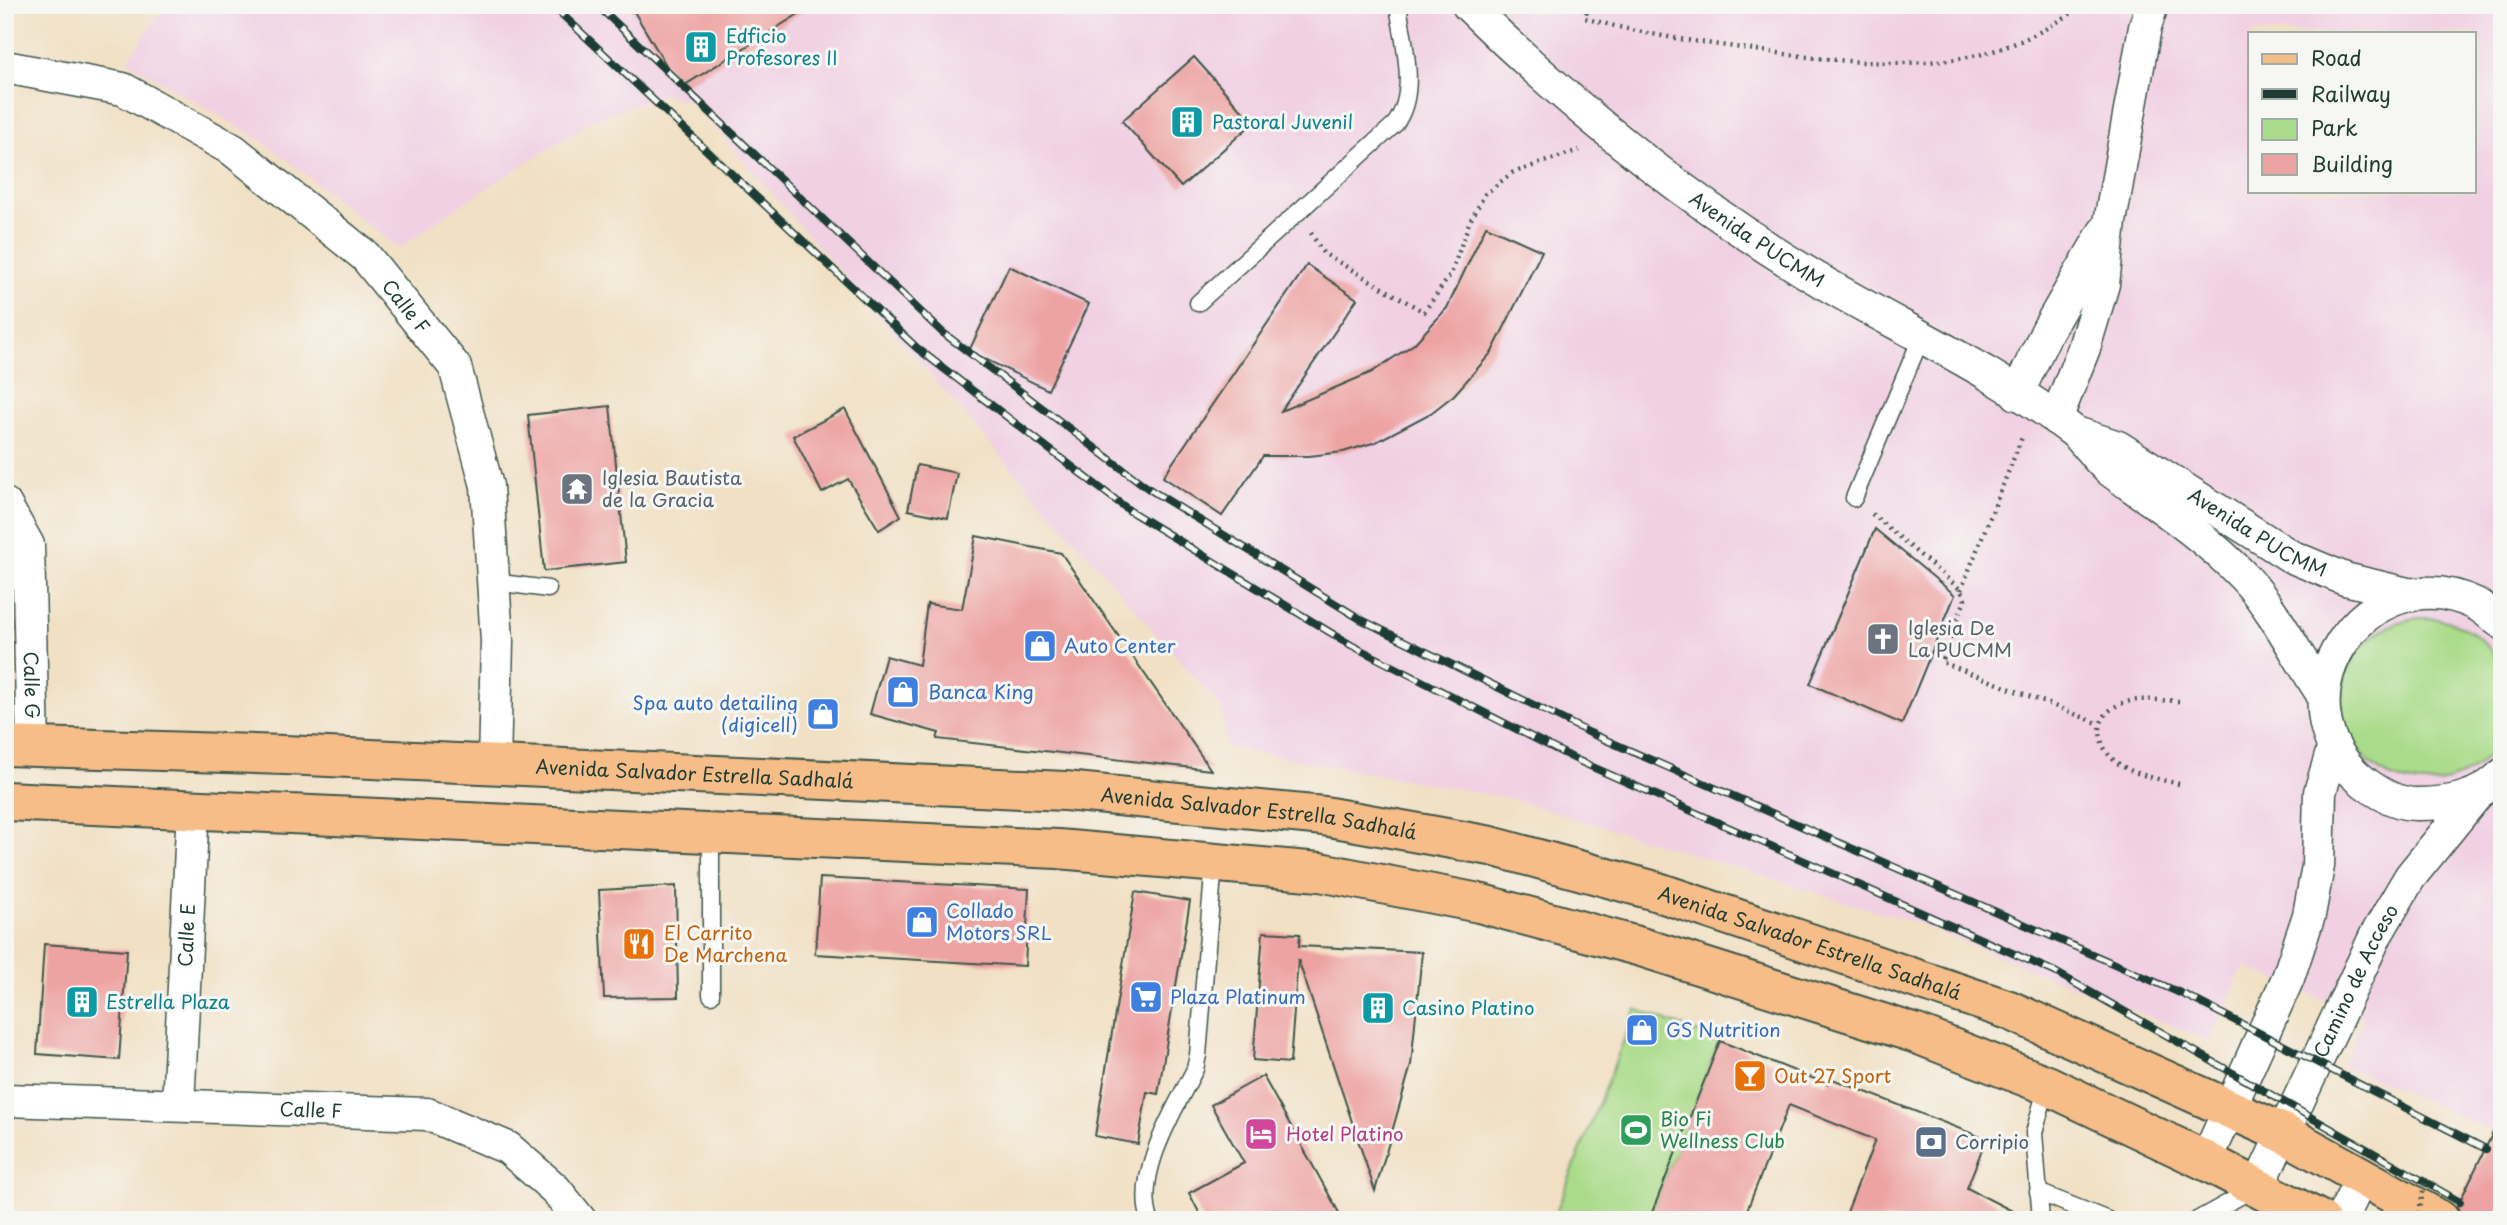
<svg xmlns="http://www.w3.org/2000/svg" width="2507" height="1225" viewBox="0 0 2507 1225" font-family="'Playpen Sans',sans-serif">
	<rect width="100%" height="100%" fill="#f6f6f2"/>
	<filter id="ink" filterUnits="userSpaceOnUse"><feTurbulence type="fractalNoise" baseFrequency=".0143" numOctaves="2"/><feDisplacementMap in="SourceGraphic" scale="14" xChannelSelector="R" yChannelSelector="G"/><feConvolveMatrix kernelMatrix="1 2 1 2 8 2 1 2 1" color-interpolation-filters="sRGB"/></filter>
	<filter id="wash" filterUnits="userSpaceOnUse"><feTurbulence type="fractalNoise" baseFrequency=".00686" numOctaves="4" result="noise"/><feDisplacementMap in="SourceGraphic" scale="28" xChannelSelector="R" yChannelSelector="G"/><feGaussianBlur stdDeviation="1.57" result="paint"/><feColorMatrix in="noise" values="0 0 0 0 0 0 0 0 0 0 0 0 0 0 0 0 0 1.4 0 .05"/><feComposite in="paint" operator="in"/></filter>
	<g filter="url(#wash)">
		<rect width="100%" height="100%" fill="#f1e0c4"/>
		<!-- built -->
		<path fill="#f1d0e3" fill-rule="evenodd" d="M165,5H2502V1135L2343,1065L2364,1017L2244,966L2210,1041L1921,925L1513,799L1225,747L1223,710L692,102L663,94L596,118L442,217L399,249L264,142L127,61ZM2250,33H2474V191H2250Z"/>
		<!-- green -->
		<path fill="#aadb8a" stroke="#648c5f" stroke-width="2" d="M2342 701a83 83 0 1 1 166 0a83 83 0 1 1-166 0Z
			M1636,1009L1720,1041L1649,1220H1553Z"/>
		<g id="blocks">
			<!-- building -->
			<path fill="#eda3a2" d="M630,5H813L680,88Z
				M1194,57L1253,123L1181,187L1122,121Z
				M1486,226L1542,251L1492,352L1454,395L1431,413L1376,442L1343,452L1309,456H1263L1222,516L1163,477L1307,265L1357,299L1281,411L1372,372L1414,344L1447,308Z
				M1009,266L1089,304L1048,390L969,351Z
				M610,406L626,562L544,571L528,415Z
				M845,409L901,516L879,530L848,479L822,493L793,436Z
				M917,465L957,473L948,518L908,510Z
				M1875,529L1955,595L1902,724L1810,684Z
				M976,536L1061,553L1211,770L937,739L939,733L870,714L886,656L919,665L927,604L962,609Z
				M820,878L1029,889L1025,966L815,954Z
				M676,886L678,997L604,998L599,890Z
				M1135,892L1190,901L1158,1094L1147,1092L1138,1144L1095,1136Z
				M1263,932L1300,934L1299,946L1422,952L1411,1065L1375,1191L1298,959L1290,1063L1253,1060Z
				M44,944L127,950L119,1060L37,1054Z
				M1720,1041L1827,1084L1830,1078L1986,1139L1967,1188L2030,1220H1844L1875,1140L1789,1105L1743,1220H1649Z
				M1263,1076L1317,1173L1343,1220H1203L1189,1193L1244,1163L1211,1105Z
				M2502,1114V1220H2462L2457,1207Z"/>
		</g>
	</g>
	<g filter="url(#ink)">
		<use href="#blocks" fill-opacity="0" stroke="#3e554a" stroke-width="2"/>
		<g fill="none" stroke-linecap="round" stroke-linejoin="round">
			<defs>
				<path id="lane" d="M1198,303L1395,124C1419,92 1403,42 1398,5
					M1854,498L1921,338
					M494,582L548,589
					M711,995V833
					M2038,1192L2108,1220
					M1150,1220C1134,1173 1174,1111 1195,1069L1198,1055L1214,863
					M2041,1220L2034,1133L2047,1085
					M2197,1220L2253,1189"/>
				<g id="street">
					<path id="s1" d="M1468,5C1570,106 1682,196 1804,271C1892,325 1991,367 2073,431C2087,442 2096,460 2111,471C2158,505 2206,537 2246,579C2275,611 2299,659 2323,695"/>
					<path id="s2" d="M5,67L123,89L233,150L365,256L455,367L487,486L497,641L494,765"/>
					<path d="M2017,394L2047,331L2104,232"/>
					<path d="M2056,419L2084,348L2103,284L2110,222L2145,27L2152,5"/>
					<path id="s3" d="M2079,434L2118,447L2290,556L2345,579L2412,595"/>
					<path id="s4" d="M5,504L28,545L33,747"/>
					<path d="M2502,623C2493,617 2485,609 2476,604C2364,550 2265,706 2365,783C2380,794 2400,805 2419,804C2450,804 2479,798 2502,775"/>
					<path id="s5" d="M5,1100L427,1114L508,1148L555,1189L580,1220"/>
					<path id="s6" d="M178,1105L193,808"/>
					<path d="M2206,1161L2288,978L2309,915L2318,866L2320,792L2334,746"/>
					<path id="s7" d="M2258,1187L2376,935L2410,877L2478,793"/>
					<path d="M2341,1220L2362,1177"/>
				</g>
				<g id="primary">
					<path id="s8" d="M5,746L285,755L1065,791L1324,816L1491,846L1652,890L2009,1010L2283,1133L2440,1220"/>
					<path d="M5,801L1058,849L1320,872L1479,903L1641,947L1914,1033L2047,1085L2206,1161L2320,1220"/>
				</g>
			</defs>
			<!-- lane casing -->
			<use href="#lane" stroke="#3e554a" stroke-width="19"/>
			<!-- street casing -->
			<use href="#street" stroke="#3e554a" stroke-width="35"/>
			<!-- primary casing -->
			<use href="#primary" stroke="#3e554a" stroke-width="42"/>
			<!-- path -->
			<path stroke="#3e554a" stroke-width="4.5" stroke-dasharray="2 5" stroke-linecap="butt" d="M1589,5L1585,18C1636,33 1689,41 1742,48C1819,59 1905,72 1982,54C2018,45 2053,27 2083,5
				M1311,233L1323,253L1424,312L1451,274L1469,223L1485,194L1512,173L1579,150
				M1872,514L1961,590L1965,600L1942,662L2100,724
				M1961,590L2023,435
				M2179,784C2147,776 2101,770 2100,730C2100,717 2111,707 2123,703C2140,697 2165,701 2183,701"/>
			<!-- lane -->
			<use href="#lane" stroke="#fff" stroke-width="16"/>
			<!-- street -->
			<use href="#street" stroke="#fff" stroke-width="32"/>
			<!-- primary -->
			<use href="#primary" stroke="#f7bd88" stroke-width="38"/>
			<defs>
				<path id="rail" d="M552,5L917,348L1130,511L1351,645L1579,761L2055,972L2460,1202
					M597,5L942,332L1149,489L1362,620L1590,733L2187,996L2486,1149"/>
			</defs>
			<!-- rail casing -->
			<use href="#rail" stroke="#1f3d34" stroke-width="8"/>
			<!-- rail -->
			<use href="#rail" stroke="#f6f6f2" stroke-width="5" stroke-dasharray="16" stroke-linecap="butt"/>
			<!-- path-bridge -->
			<path stroke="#3e554a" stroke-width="4.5" stroke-dasharray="2 5" stroke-linecap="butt" d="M2417,1220L2426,1178"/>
		</g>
	</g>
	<!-- icons -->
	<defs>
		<symbol id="building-square" viewBox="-11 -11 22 22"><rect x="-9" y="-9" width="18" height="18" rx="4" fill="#0f9aa8" stroke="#f6f6f2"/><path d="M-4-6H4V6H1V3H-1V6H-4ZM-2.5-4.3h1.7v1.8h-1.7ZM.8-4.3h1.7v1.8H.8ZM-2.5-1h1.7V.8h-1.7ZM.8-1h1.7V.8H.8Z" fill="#fff"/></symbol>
		<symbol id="temple-square" viewBox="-11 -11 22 22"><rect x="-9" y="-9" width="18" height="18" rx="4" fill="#6b7280" stroke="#f6f6f2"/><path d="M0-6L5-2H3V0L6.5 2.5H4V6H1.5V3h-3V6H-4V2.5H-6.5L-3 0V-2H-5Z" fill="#fff"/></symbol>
		<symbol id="church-square" viewBox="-11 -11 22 22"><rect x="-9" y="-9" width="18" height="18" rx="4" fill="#6b7280" stroke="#f6f6f2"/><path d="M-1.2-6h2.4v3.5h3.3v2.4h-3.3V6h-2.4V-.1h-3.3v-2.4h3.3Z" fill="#fff"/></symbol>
		<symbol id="shop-square" viewBox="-11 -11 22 22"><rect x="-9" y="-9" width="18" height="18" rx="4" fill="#3f7fe0" stroke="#f6f6f2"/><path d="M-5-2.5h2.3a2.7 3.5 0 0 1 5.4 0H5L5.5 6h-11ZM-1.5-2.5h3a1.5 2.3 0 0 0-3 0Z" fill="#fff"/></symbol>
		<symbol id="restaurant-square" viewBox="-11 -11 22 22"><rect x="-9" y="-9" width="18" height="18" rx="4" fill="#e8710a" stroke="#f6f6f2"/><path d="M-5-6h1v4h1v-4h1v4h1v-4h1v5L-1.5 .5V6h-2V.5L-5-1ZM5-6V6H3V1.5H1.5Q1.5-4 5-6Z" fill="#fff"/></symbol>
		<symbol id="supermarket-square" viewBox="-11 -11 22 22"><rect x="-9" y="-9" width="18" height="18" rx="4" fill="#3f7fe0" stroke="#f6f6f2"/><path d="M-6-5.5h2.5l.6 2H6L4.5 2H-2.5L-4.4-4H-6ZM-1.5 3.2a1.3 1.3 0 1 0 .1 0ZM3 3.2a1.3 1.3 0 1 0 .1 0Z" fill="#fff"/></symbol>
		<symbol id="bar-square" viewBox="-11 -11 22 22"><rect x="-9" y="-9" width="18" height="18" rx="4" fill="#e8710a" stroke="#f6f6f2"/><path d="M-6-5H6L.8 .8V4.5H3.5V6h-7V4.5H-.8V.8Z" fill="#fff"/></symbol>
		<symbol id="stadium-square" viewBox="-11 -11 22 22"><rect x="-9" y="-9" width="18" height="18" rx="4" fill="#2e9e5b" stroke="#f6f6f2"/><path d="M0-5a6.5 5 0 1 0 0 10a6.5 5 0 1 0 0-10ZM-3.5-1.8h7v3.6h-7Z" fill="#fff"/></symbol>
		<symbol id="hotel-square" viewBox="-11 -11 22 22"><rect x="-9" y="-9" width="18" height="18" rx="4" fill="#d1479c" stroke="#f6f6f2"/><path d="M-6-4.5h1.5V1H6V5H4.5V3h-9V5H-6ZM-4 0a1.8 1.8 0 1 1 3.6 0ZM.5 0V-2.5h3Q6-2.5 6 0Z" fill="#fff"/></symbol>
		<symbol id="bank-square" viewBox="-11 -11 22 22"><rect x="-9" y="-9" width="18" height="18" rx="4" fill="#5c6f8a" stroke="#f6f6f2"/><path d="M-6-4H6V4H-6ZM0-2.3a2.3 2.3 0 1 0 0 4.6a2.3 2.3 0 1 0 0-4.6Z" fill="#fff"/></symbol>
	</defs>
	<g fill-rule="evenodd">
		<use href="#building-square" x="682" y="28" width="38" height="38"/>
		<use href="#building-square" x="1168" y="103" width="38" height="38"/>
		<use href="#temple-square" x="558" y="470" width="38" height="38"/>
		<use href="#church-square" x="1864" y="620" width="38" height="38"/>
		<use href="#shop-square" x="1021" y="627" width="38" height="38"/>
		<use href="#shop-square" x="884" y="673" width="38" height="38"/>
		<use href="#shop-square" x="804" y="695" width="38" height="38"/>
		<use href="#shop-square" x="903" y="903" width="38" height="38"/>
		<use href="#restaurant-square" x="620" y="925" width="38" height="38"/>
		<use href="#supermarket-square" x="1127" y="978" width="38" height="38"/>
		<use href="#building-square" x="63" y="983" width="38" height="38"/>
		<use href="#building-square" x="1359" y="989" width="38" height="38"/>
		<use href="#shop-square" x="1623" y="1011" width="38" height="38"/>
		<use href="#bar-square" x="1731" y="1057" width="38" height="38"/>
		<use href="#stadium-square" x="1617" y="1111" width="38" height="38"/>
		<use href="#hotel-square" x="1242" y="1115" width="38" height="38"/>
		<use href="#bank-square" x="1912" y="1123" width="38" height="38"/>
	</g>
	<g text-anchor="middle" stroke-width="6" stroke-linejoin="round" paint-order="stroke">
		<!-- culture labels -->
		<g font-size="19" fill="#0d838f" stroke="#f6f6f2" text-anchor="start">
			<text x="726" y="43">Edficio<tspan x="726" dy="22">Profesores II</tspan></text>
			<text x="1212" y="129">Pastoral Juvenil</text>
			<text x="106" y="1009">Estrella Plaza</text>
			<text x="1402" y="1015">Casino Platino</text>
		</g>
		<!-- street labels -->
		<g font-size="19" fill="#1f3d34" stroke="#f6f6f2">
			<text dy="7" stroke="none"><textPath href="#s1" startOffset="373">Avenida PUCMM</textPath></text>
			<text dy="7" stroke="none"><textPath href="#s2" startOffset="480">Calle F</textPath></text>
			<text dy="7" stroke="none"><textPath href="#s3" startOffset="205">Avenida PUCMM</textPath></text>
			<text dy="7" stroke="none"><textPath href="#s4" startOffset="187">Calle G</textPath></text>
			<text dy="7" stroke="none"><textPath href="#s8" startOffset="690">Avenida Salvador Estrella Sadhalá</textPath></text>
			<text dy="7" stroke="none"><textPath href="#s8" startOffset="1256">Avenida Salvador Estrella Sadhalá</textPath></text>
			<text dy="7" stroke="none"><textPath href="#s6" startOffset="170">Calle E</textPath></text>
			<text dy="7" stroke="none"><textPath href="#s8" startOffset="1824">Avenida Salvador Estrella Sadhalá</textPath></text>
			<text dy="7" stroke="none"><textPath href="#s7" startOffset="228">Camino de Acceso</textPath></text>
			<text dy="7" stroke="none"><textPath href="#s5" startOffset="306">Calle F</textPath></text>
		</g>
		<!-- worship labels -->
		<g font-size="19" fill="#5b616d" stroke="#f6f6f2" text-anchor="start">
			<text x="602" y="485">Iglesia Bautista<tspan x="602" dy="22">de la Gracia</tspan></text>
			<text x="1908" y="635">Iglesia De<tspan x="1908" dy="22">La PUCMM</tspan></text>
		</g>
		<!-- shop labels -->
		<g font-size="19" fill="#366cbe" stroke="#f6f6f2" text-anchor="start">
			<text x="1064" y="653">Auto Center</text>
			<text x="928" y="699">Banca King</text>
			<text x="798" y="710" text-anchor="end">Spa auto detailing<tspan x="798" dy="22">(digicell)</tspan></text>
			<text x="946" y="918">Collado<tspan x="946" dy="22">Motors SRL</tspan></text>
			<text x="1170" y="1004">Plaza Platinum</text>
			<text x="1666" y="1037">GS Nutrition</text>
		</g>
		<!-- food labels -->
		<g font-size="19" fill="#c56008" stroke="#f6f6f2" text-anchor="start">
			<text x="664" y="940">El Carrito<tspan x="664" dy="22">De Marchena</tspan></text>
			<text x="1774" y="1083">Out 27 Sport</text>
		</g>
		<!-- leisure labels -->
		<g font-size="19" fill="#27864d" stroke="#f6f6f2" text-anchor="start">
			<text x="1660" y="1126">Bio Fi<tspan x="1660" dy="22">Wellness Club</tspan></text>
		</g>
		<!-- hotel labels -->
		<g font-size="19" fill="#b23c85" stroke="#f6f6f2" text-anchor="start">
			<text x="1286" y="1141">Hotel Platino</text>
		</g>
		<!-- service labels -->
		<g font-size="19" fill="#4e5e75" stroke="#f6f6f2" text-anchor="start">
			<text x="1955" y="1149">Corripio</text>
		</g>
	</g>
	<!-- margin -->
	<rect width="2507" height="1225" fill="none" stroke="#f6f6f2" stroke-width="28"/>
	<!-- legend -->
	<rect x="2248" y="32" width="228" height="161" fill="#f6f6f2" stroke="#a0aca6" stroke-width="2"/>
	<rect x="2262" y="54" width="35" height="10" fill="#f7bd88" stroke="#a0aca6" stroke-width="2"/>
	<text x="2311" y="66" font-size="21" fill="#1f3d34">Road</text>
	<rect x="2262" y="89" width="35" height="10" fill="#1f3d34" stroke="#a0aca6" stroke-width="2"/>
	<text x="2311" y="102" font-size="21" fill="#1f3d34">Railway</text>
	<rect x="2262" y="119" width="35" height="21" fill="#aadb8a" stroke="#a0aca6" stroke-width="2"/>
	<text x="2311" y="136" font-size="21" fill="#1f3d34">Park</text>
	<rect x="2262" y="154" width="35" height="21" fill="#eda3a2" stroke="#a0aca6" stroke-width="2"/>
	<text x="2311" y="172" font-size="21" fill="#1f3d34">Building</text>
</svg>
